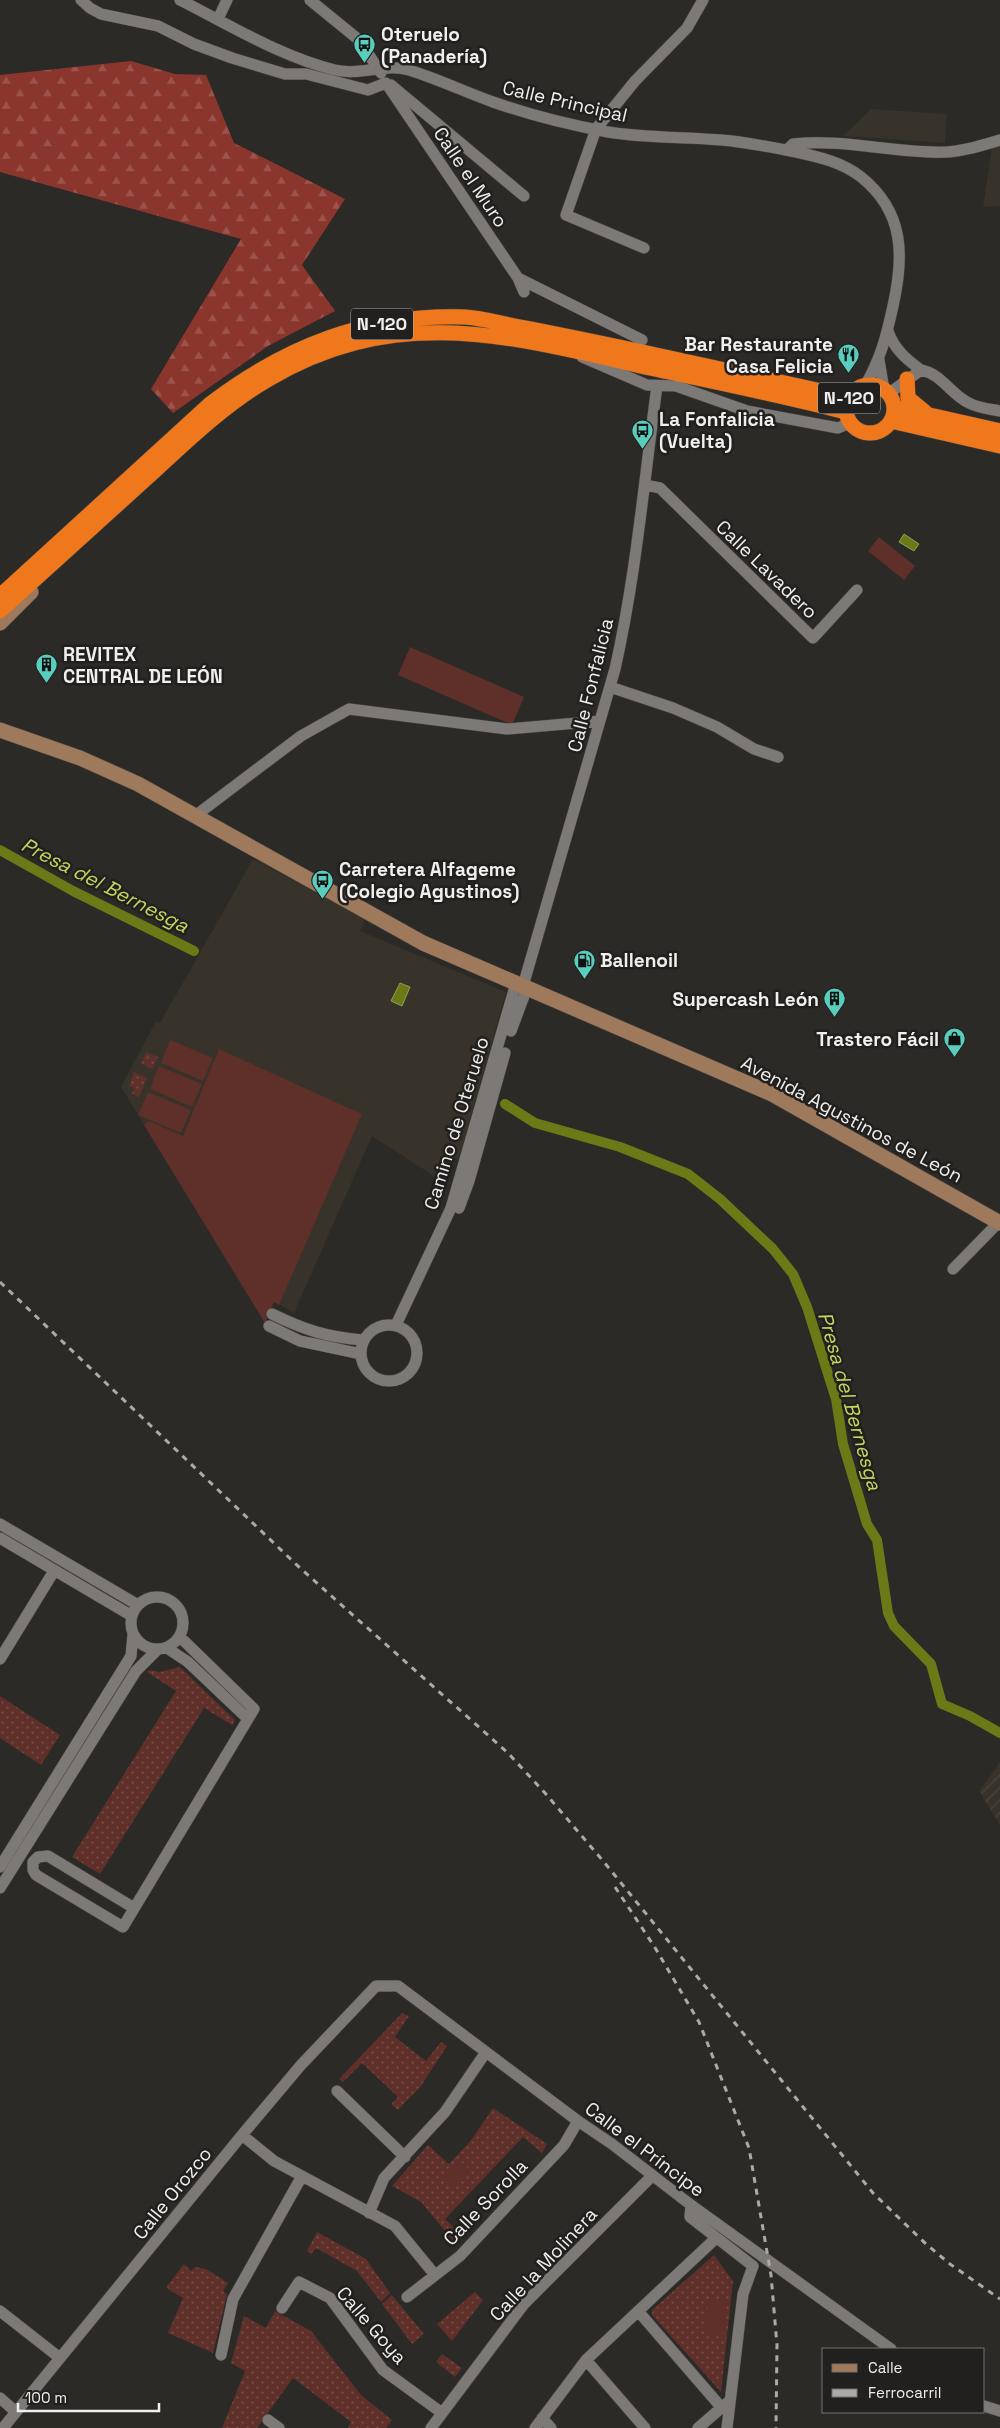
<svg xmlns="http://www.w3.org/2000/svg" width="1000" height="2428" viewBox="0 0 1000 2428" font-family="'Space Grotesk',sans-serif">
	<defs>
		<pattern id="industrial-furrows" width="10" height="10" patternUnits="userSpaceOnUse" patternTransform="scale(1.25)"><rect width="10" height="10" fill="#37322a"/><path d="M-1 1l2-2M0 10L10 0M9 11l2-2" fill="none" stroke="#4a463f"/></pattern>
		<pattern id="grass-dots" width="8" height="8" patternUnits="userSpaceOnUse" patternTransform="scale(1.25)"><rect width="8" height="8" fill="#5f2f29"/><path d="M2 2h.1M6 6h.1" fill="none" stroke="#764d48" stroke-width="1.8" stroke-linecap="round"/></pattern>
		<pattern id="forest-firs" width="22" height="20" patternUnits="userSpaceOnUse" patternTransform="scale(1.25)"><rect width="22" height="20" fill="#8b362d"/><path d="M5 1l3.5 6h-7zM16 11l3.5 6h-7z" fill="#9c534c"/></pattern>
	</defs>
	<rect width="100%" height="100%" fill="#2c2a27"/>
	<!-- built -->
	<path fill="#37322a" d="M871,109L947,114L945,143L843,136Z
		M1000,145V206L983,207L992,147Z
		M253,859L365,919L360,931L506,992L459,1160L451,1156L440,1180L372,1136L294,1313L275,1302L265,1323L121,1087L156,1021L160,1023Z"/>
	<!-- industrial -->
	<path fill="url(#industrial-furrows)" d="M1000,1763V1825L979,1791Z"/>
	<!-- grass -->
	<path fill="url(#grass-dots)" d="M146,1052L158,1057L153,1069L141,1064Z
		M134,1072L147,1078L139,1097L132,1094L134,1088L129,1086Z
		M180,1667L235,1720L232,1725L204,1708L100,1874L72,1857L176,1691L147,1672L149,1670L160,1672Z
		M0,1696L60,1735L41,1765L0,1738Z
		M402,2013L409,2016L395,2037L426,2061L441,2042L447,2046L421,2086L398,2110L391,2104L398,2097L362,2063L343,2082L339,2079Z
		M493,2108L547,2144L542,2153L523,2137L445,2219L463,2237L455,2243L421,2202L392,2186L428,2145L449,2164L472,2139Z
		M317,2232L366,2259L390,2293L381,2302L357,2271L316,2248L311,2254L307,2251Z
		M714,2255L733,2281L721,2392L652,2315V2310Z
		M184,2264L191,2271L195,2267L206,2269L228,2283L223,2291L227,2294L213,2353L168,2333L183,2298L168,2289L167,2286Z
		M475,2292L483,2300L452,2341L437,2324Z
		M392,2295L424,2334L412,2344L382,2304Z
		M275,2311L311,2331L361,2395L392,2420L386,2428H348L351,2422L293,2378L257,2428H222L245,2371L231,2363L244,2316L266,2328Z
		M442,2354L462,2368L455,2377L436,2362Z"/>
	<!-- forest -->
	<path fill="url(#forest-firs)" d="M131,61L175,74L206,75L234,143L345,199L302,265L335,311L268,346L173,413L151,389L241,239L0,172V75Z"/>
	<!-- pitch -->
	<path fill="#5f2f29" d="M879,537L915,566L904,580L868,551Z
		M410,647L524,697L512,725L398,675Z
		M170,1040L213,1058L203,1081L161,1063Z
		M219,1049L362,1114L279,1305L274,1302L265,1323L144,1125L149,1121L183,1136Z
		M159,1066L202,1084L192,1107L150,1089Z
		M148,1092L191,1110L181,1133L138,1115Z
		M461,2162L471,2171L455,2188L445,2178Z
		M708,2299L727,2302L723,2336L705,2334Z"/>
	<!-- water -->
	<path fill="#6c7917" stroke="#949c58" d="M904,534L919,544L914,551L899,542Z
		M400,983L410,987L402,1006L391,1001Z"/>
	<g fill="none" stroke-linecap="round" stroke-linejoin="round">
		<!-- canal -->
		<path stroke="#6c7917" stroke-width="10" d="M0,850L73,891L194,951
			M505,1104L535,1123L620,1147L688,1174L720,1199L773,1249L793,1274L807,1307L829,1377L836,1399L843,1444L867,1524L877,1540L888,1613L894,1626L931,1664L942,1704L970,1716L1000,1733"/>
		<defs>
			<path id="street" d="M81,0L90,8L101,14L158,26L194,44L232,58L285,74H306L368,90L386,83L518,278L524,292
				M180,0C230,25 281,57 335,70C361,76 383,63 409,70C438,79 465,92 493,102C530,115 570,125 608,132C645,138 684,137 721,140C746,142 771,147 796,152C819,157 842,162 861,177C905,212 904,257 893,306C886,338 881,357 865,386
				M310,0L359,40L381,73
				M218,19L227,0
				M391,85L524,196
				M787,150L793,144C845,138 896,154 947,152C965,151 983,145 1000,140
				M644,248L566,215L596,129L635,81L687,28L703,0
				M518,278L642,340
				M888,331C894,349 906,359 921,370
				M582,357L647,385L676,386L747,411L838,428L850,423
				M879,360L884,390
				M888,394L921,370C942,374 951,395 969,403C978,408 990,409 1000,411
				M646,485L660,488L813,638L857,590
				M610,687L673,708L717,727L754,749L778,757
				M195,816L301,736L349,709L507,729L600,721
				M523,986L615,669C636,576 644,481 657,386
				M511,1031L527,988
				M459,1208L469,1181L505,1053
				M953,1269L999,1222
				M272,1314C305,1330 326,1337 363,1340
				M361 1353a28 28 0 1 1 56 0a28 28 0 1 1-56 0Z
				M396,1325L451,1208L516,983
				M269,1326L300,1341L361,1354
				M0,1524L138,1605
				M0,1538L132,1616
				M131 1623a26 26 0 1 1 52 0a26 26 0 1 1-52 0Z
				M167,1648L188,1662L248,1719L254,1709L180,1637
				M0,1659L54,1571
				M0,1867L131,1656L133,1634
				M0,1888L136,1671L157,1650
				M134,1908L48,1856L38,1857L33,1862V1870L36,1875L123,1927L248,1719
				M337,2091L405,2157
				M242,2135L274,2161L395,2226L435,2275
				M691,2205L690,2217L753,2266L743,2294L727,2428
				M369,2213L384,2178L445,2112L486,2052
				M407,2297L460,2256L564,2145L578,2121
				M282,2308L299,2282L330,2298L383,2370L442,2413
				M0,2311L60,2358
				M638,2311L721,2407
				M221,2355L233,2299L302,2176
				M586,2360L645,2428
				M0,2398L16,2412
				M984,2406L1000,2411
				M542,2418L551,2428
				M268,2420L279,2428
				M3,2428L242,2135L301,2065L376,1986H398L578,2121L612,2144L691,2205L891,2349
				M431,2428L524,2304L652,2176
				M535,2428L586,2360L715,2239
				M698,2428L727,2403"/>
			<path id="secondary" d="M0,623L31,592
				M0,730L80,758L138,784L423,943L772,1094L1000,1223"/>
			<path id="highway" d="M907,379L908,398L925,412
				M846 409a24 24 0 1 1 48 0a24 24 0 1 1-48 0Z
				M894,407L1000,431
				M891,421L1000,446
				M0,596L210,404C286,346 368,314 465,317C480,318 495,322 510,325C548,332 586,340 624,348C699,364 774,381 849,397
				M0,611C49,566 99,521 149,476C186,442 223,406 267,380C397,302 514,337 650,368C716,382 781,395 846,412"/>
		</defs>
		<!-- street casing -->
		<use href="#street" stroke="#494745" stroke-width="12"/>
		<!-- secondary casing -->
		<use href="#secondary" stroke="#494745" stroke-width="16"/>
		<!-- highway casing -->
		<use href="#highway" stroke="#494745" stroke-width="16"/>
		<!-- street -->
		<use href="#street" stroke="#7c7977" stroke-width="11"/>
		<!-- secondary -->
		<use href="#secondary" stroke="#9f795c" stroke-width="15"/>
		<!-- highway -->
		<use href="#highway" stroke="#f0781c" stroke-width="15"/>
		<!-- rail -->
		<path stroke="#abaaa8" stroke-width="3" stroke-dasharray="6 6" stroke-linecap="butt" d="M0,1282L300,1568L508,1753L545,1793L604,1862L873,2193L926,2244L950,2264L1000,2299
			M615,1887L654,1946L699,2022L749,2148L771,2275L777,2345L776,2428"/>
	</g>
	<!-- icons -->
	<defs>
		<symbol id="bus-pin" viewBox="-11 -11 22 30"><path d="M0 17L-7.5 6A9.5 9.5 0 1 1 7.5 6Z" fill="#59cebe" stroke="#22201e"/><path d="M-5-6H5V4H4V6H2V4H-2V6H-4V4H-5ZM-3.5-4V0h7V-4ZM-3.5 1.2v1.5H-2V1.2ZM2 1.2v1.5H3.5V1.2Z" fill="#111"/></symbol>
		<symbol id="restaurant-pin" viewBox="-11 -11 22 30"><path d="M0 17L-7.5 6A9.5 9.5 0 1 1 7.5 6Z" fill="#59cebe" stroke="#22201e"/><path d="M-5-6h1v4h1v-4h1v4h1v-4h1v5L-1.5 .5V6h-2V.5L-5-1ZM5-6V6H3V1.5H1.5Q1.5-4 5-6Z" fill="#111"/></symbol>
		<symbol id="building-pin" viewBox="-11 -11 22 30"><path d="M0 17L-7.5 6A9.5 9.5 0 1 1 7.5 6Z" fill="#59cebe" stroke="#22201e"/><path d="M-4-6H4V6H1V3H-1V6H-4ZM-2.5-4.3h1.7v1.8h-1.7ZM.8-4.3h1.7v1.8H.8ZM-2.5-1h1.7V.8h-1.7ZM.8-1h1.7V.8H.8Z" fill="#111"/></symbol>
		<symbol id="fuel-pin" viewBox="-11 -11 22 30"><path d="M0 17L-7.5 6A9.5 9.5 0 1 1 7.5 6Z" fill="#59cebe" stroke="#22201e"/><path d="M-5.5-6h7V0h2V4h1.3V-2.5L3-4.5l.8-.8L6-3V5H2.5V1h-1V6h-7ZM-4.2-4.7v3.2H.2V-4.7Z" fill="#111"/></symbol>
		<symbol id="shop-pin" viewBox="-11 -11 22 30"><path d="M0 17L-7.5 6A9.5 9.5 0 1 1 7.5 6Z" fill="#59cebe" stroke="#22201e"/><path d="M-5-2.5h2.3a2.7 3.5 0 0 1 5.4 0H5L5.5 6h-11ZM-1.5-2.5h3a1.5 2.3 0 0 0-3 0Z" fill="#111"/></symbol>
	</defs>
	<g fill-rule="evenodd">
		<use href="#bus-pin" x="352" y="32" width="25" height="34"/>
		<use href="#restaurant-pin" x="836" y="342" width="25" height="34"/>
		<use href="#bus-pin" x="630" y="418" width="25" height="34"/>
		<use href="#building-pin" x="34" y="652" width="25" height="34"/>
		<use href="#bus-pin" x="310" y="868" width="25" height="34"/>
		<use href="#fuel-pin" x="572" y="948" width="25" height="34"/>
		<use href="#building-pin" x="822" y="986" width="25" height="34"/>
		<use href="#shop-pin" x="942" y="1026" width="25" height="34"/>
	</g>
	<g text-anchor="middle" stroke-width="5" stroke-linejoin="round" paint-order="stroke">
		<!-- shield labels -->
		<g fill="#22201e" stroke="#b2b1b0" stroke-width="1">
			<rect x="351" y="308.5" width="62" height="31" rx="4"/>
			<rect x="818" y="382.5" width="62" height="31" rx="4"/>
		</g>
		<g font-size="18" font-weight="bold" fill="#f0efee">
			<text x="382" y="330">N-120</text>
			<text x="849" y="404">N-120</text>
		</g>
		<!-- poi labels -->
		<g font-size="19" font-weight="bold" fill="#f0efee" stroke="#22201e" text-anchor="start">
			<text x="381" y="41">Oteruelo<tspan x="381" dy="22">(Panadería)</tspan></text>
			<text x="833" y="351" text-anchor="end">Bar Restaurante<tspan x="833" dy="22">Casa Felicia</tspan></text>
			<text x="659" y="426">La Fonfalicia<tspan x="659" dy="22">(Vuelta)</tspan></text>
			<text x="63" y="661">REVITEX<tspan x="63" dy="22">CENTRAL DE LEÓN</tspan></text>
			<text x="339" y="876">Carretera Alfageme<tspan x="339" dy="22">(Colegio Agustinos)</tspan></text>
			<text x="600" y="967">Ballenoil</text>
			<text x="819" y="1006" text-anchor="end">Supercash León</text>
			<text x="939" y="1046" text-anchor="end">Trastero Fácil</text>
		</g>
		<!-- street labels -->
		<g font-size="19" fill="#f0efee" stroke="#22201e">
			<text transform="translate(565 101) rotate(13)" y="7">Calle Principal</text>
			<text transform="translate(471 177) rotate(56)" y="7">Calle el Muro</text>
			<text transform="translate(767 569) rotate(44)" y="7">Calle Lavadero</text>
			<text transform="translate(590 685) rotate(-76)" y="7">Calle Fonfalicia</text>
			<text transform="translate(852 1119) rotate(28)" y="7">Avenida Agustinos de León</text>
			<text transform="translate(456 1123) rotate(-73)" y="7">Camino de Oteruelo</text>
			<text transform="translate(645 2149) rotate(37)" y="7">Calle el Príncipe</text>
			<text transform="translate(172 2193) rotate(-51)" y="7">Calle Orozco</text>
			<text transform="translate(485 2202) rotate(-46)" y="7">Calle Sorolla</text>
			<text transform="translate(543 2264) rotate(-47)" y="7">Calle la Molinera</text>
			<text transform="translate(372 2325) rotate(49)" y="7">Calle Goya</text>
		</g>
		<!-- water labels -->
		<g font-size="20" font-style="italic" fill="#c3d65e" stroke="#22201e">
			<text transform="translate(105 885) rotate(27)" y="7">Presa del Bernesga</text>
			<text transform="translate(850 1401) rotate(74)" y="7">Presa del Bernesga</text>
		</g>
	</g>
	<!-- legend -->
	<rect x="822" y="2348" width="162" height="65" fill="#22201e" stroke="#747371"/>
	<rect x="832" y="2364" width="25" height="8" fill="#9f795c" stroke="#747371"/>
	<text x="868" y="2373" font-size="15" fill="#f0efee">Calle</text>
	<rect x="832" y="2389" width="25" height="8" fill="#abaaa8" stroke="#747371"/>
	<text x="868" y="2398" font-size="15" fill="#f0efee">Ferrocarril</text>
	<!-- scale -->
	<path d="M18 2403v8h141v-8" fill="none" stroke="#f0efee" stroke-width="2.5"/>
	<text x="25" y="2403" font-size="15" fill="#f0efee" stroke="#22201e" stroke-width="4" paint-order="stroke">100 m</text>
</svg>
